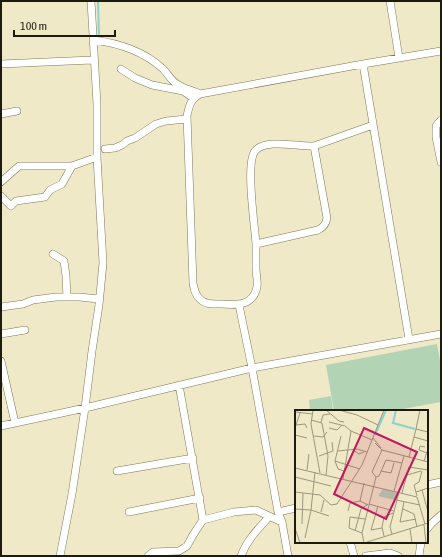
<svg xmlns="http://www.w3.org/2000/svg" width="442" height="557" viewBox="0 0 442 557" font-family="'Asap Condensed',sans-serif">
	<rect width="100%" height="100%" fill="#f0e9c7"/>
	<!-- green -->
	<path fill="#b3d3b5" d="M437,344L441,366V402L392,411H334L326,365Z
		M331,396L333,411H310L309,400Z"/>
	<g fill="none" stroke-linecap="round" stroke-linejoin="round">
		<!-- stream -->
		<path stroke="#88d2d2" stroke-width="2" d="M98,1L99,34"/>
		<defs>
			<path id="minor" d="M390,1L399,58
				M93,40C118,43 143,51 162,68C168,73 170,80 177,84C184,89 192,90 200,94
				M1,64L92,60
				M363,64L409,339
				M121,69L135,78L152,85L183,91L193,98
				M1,114L17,111
				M441,120L436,126V137L441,162
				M373,125L314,146C298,147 266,138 255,151C245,163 255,227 256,244C256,253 256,261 256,269C256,274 258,281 257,287C253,307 235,305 220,304C213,304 206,305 200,299C195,295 194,289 193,283L187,116C189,106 190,100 200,94L363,64L441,51
				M105,149L115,148L122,145L127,141L135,138L156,124L166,121L187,119
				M1,182L19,166H72L97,157
				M1,196L11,206L16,201L45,197L50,190L62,184L72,166
				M256,244L318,230C324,227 326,224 327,218L314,146
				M53,254L64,261L66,276L67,297
				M239,305L252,368L278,512L282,522L288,556
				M1,307L23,304L33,300L56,297H79L99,299
				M1,334L25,330
				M1,361L15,423
				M179,385L203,520L234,512L256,510L282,522
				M1,426L85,408L252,368L441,334
				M117,471L193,458
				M427,485L441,482
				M129,512L200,498
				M278,512L296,508
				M427,529L431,524L441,515
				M350,542L354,556
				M60,556L72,494L85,408L92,351L99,305L103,263L97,157V104L91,1
				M148,556L153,552L179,551L187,546L193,535L203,520
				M241,556C247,540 258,529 269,517
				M366,556L390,553L398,556
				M419,556L421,542"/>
		</defs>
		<!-- minor casing -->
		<use href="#minor" stroke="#7d7758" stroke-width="8"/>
		<!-- minor -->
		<use href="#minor" stroke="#fff" stroke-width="7"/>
	</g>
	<!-- overview -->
	<g transform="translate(295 410)">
		<rect width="133" height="133" fill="#f0e9c7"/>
		<path d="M88,79L102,83L100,90L83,86Z" fill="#b3d3b5"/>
		<path fill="none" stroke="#88d2d2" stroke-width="2" d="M101,0L98,13L120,19M80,25L91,0"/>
		<path fill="none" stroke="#9c967d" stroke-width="1" d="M18,0L16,14L25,63M31,0L44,11L49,12M44,0L62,5L83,15M0,2L18,4M16,10L27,13L33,46L31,65M26,12L28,5L35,4M34,12L50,16L56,21L48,69M1,15L10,14L12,18M0,18L5,3M34,18L42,20L47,15M121,19L125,0M56,21L77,30M0,25L12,28M19,26L28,27L32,22M46,26L40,51L65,59M119,27L133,31M78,28L86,38M80,33L87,40L133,52M130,37L125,36L124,40L132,43M58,40L64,44L69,42M43,41L62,39L72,42M24,46L38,41L37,32M114,47L121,19L133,22M40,51L43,59L49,61M129,51L133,39M0,58L122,87L130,114M12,60L14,44M86,61L96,63L99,53M112,65L126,61M0,67L36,76M81,67L77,62L87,40M69,73L65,91L73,95M127,80L133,102M99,81L109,46M0,82L17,84M121,82L133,78M107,83L114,57L133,60M17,84L25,85L36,95L42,94L67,55L89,0M122,86L119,75L124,72L127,61M101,90L125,95M109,92L105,112L121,109M74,94L99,101M83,96L76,120L87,118M0,99L16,100L20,62M108,99L119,104L122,117M53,101L55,93L65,91M26,102L29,90M7,114L8,83M129,115L131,133M0,118L5,133M115,119L117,133M60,121L66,99L73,94M67,123L54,118L55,107L70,109M97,124L95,117L104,82M89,126L87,117L89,107L98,103M10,128L16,100L34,106M69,133L67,123L81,67L84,66L91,50L107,53M69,133L133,113"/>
		<path fill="#c2185b" fill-opacity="0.15" stroke="#c2185b" stroke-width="2" d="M69,18L122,42L91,109L39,84Z"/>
		<rect width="133" height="133" fill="none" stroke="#1d1a0e" stroke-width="2"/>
	</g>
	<!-- border -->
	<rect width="442" height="557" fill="none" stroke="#1d1a0e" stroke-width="4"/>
	<!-- scale -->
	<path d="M14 30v6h101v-6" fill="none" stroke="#1d1a0e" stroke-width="2"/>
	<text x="20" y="30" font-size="12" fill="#1d1a0e" stroke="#f0e9c7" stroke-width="3" paint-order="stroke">100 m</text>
</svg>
